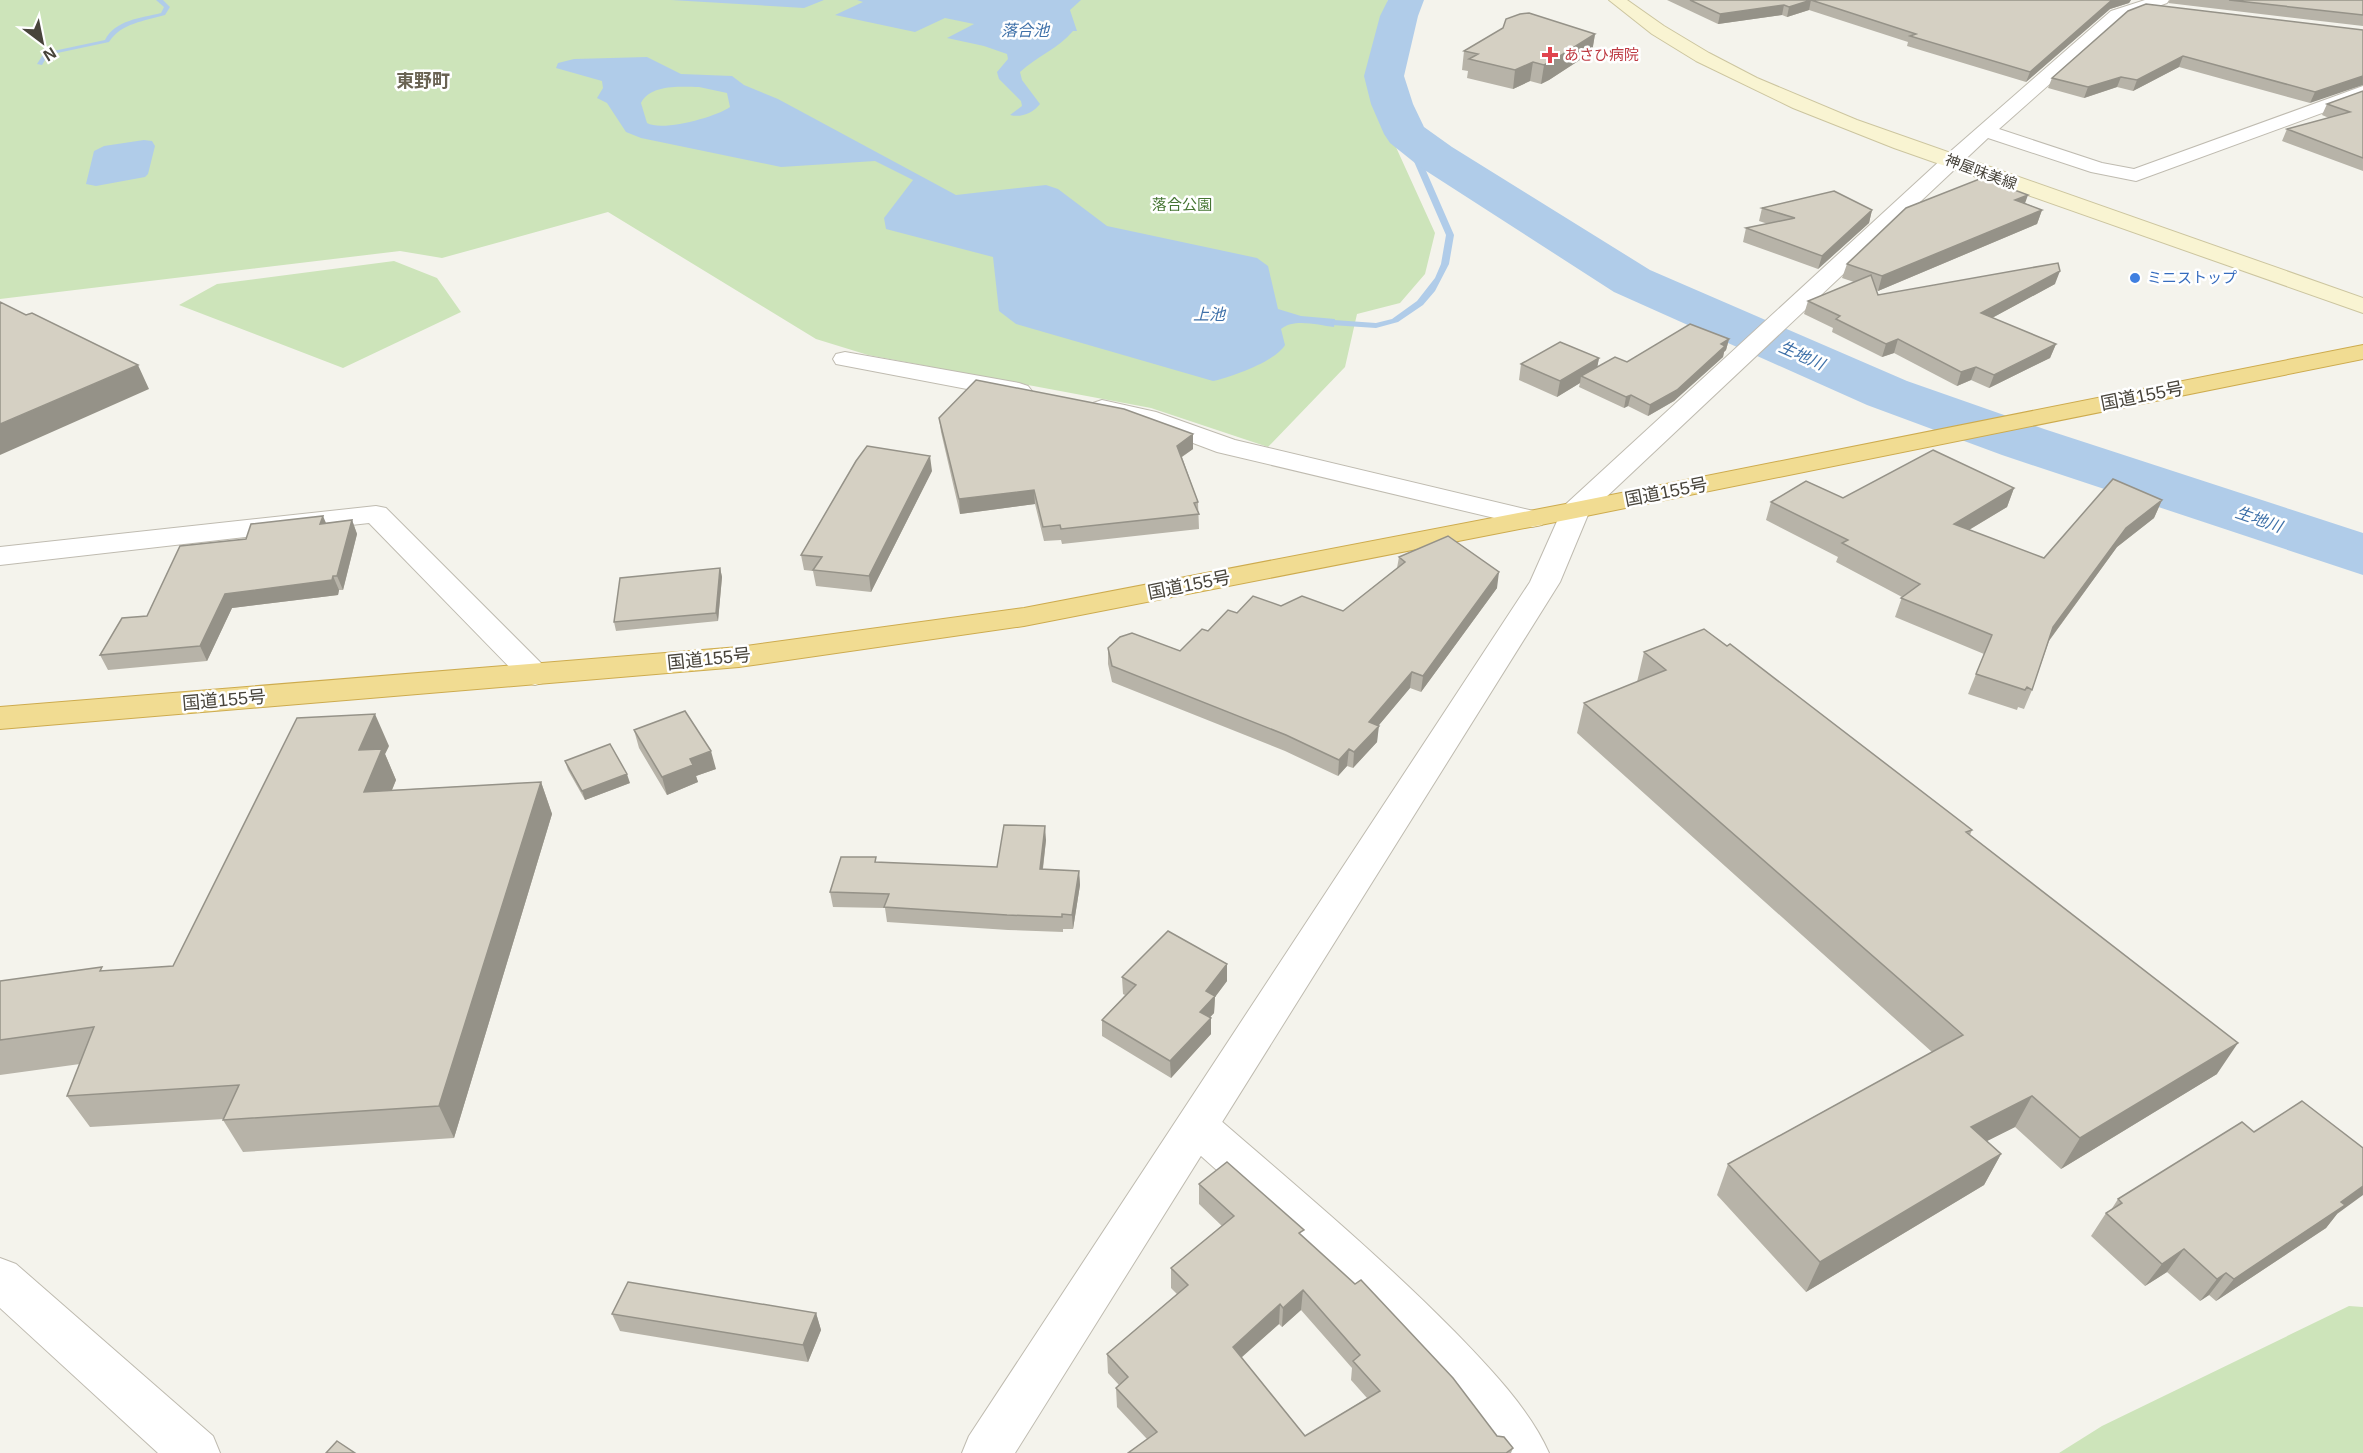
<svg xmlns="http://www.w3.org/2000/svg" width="2363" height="1453" viewBox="0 0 2363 1453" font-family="Helvetica,'Noto Sans JP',sans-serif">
	<rect width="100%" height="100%" fill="#f4f3ec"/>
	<!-- green -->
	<path fill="#cde4ba" d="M0,0H1388L1373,53L1372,83L1380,112L1435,233L1425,274L1400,303L1357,314L1345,367L1268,447L1151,408L868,355L816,339L608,212L442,258L400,251L0,299Z
		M394,261L437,278L461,312L343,368L179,305L217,284Z
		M2349,1306L2363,1307V1453H2059L2102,1426Z"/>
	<!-- water -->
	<path fill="#b0cce9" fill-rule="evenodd" d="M671,0H824L804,8Z
		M857,0H1081L1070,10L1077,31H1073C1058,49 1037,56 1020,72L1022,80L1040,104C1033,113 1021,118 1010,115L1022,106L1021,101L999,79L997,72L1008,59L1007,54L984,46L947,38L974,24L945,18L915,32L835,15L863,2Z
		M647,57L681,74L732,76L744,85L778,99L956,195L1046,185L1058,189L1107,226L1257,258L1268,266L1278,309L1301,316L1335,319L1334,327C1318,325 1294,318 1281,329L1285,345C1276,361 1231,377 1213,381L1016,324L999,311L993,257L886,229L884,218L913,180L875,161L781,167L641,138L626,132L607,103L597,98L603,88L602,81L556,68L558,63L574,59ZM699,87L727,93L730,107C716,117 662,132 647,123L641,103C651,84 680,87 699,87Z
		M144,140L152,141L155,146L148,174L145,177L96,186L86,184L94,151L104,146Z"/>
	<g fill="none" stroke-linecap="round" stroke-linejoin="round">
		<!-- stream -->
		<path fill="#b0cce9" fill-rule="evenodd" d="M156,0H163L170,7L165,15C145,21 121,23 109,42L48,55L42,65L37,64L44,53L105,40C115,20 141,18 161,13L164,7Z
			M1406,132L1410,134L1454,235L1449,264L1435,291L1423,305L1398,322L1376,328L1331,325L1330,323L1334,320L1376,323L1392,319L1417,301L1435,278L1441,264L1446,235L1402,134Z"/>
		<!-- river -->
		<path fill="#b0cce9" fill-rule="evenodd" d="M1388,0H1424L1418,16L1404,76L1413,104L1424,127L1452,147L1650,270L1907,381L2044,429L2363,533V575L2002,455L1867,405L1614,292L1420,167L1390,143L1384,134L1371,104L1364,76L1380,16Z"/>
		<defs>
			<path id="minor" d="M2145,0H2169L2167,3L2123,19L1999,129L2102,163L2134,169L2363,86V98L2136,181L2091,172L1988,138L1586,516L1576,518L1566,516L1562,510L1566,504L1944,157L2111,11Z
				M845,352L1019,383L1028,386L1032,391L1028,396L1019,399L836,364L833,359L836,354Z
				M1102,400L1156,412L1235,440L1542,513L1546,519L1542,525L1532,527L1217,452L1140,423L1093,413L1089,408L1093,403Z
				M376,506L386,508L546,668L551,675L546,682L535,685L524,682L369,523L0,565V547Z
				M1197,1108L1212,1113C1295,1185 1377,1253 1454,1331C1487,1365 1530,1409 1549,1453H1494L1451,1395L1360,1298L1182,1139L1176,1126L1182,1113Z
				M0,1258L16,1264L213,1436L220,1453H158L0,1308Z"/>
			<path id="tertiary" d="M1576,502L1586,504L1590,510L1560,582L1015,1453H962L969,1436L1530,582L1562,510L1566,504Z"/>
			<path id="secondary" d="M1609,0H1627L1664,26L1709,53L1757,78L1857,120L2363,298V313L1894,148L1793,108L1696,61L1652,34Z"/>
			<path id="trunk" d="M2363,345V359L1576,518L1024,626L739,667L0,729V707L739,647L1024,608L1576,502Z"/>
		</defs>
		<!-- minor casing -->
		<use href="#minor" stroke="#bfbbb0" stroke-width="2"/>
		<!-- tertiary casing -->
		<use href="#tertiary" stroke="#bfbbb0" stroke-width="2"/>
		<!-- secondary casing -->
		<use href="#secondary" stroke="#ccc59f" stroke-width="2"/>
		<!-- trunk casing -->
		<use href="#trunk" stroke="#cdab4e" stroke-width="2"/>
		<!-- minor -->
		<use href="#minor" fill="#fff" fill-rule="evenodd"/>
		<!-- tertiary -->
		<use href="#tertiary" fill="#fff" fill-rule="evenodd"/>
		<!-- secondary -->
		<use href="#secondary" fill="#f9f4d2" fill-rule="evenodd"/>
		<!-- trunk -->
		<use href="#trunk" fill="#f1dc92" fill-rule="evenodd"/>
	</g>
	<!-- wall -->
	<path fill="#b7b3a8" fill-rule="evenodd" d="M1667,0H2131L2129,3L2110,9L2026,82L1907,46L1908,42L1809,10L1787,17L1782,15L1718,24Z
		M2170,0H2363V26L2168,3Z
		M2128,11L2363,30L2310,103L2179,67L2133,91L2117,87L2084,98L2048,88L2052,78Z
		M1595,34L1592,52L1549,80L1541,84L1530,81L1513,89L1467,78L1468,71L1462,70L1464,51Z
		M2363,91V171L2282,141L2287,129L2329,118L2322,115L2327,104Z
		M2025,203L2042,210L2037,224L1878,291L1876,290L1878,295L2055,284L1992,318L2056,344L2050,358L1989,388L1971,380L1957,386L1894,353L1882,357L1832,332L1833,328L1804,314L1808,301L1854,282L1842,278L1847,264Z
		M1762,208L1872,210L1869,223L1818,269L1743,242L1746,228L1768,224L1759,221Z
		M1729,339L1726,350L1724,352L1723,357L1674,401L1648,416L1628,406L1624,408L1579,387L1580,383L1557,397L1519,380L1521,364L1599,358L1597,367L1627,362Z
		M939,418L1193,434V449L1182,457L1198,502L1199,529L1062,544L1061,540L1044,541L1035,504L960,514L941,432Z
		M932,471L871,592L816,586L813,571L804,570L801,555Z
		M2014,488L2007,507L1969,530L2044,558L2162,500L2154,518L2117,547L2049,641L2032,690L2024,709L2018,707L2017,710L1968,694L1984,654L1895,617L1902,597L1836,562L1838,557L1766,520L1771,502Z
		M352,520L357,534L343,590H339L338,595L232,608L207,661L108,670L100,655L147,616L246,539L326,523Z
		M1399,557L1497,588L1421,692L1410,688L1378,726L1377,742L1353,768L1347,766L1338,776L1285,751L1112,682L1108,664V648L1180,651L1208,631L1237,613L1281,606L1343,611L1397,568Z
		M720,568L722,577L718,621L616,631L614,622Z
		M1644,652L1972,830L1970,835L2217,1074L2061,1169L2015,1127L1987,1141L2001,1154L1984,1185L1806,1292L1717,1195L1728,1164L1932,1052L1577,733L1584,703L1637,682Z
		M634,730L716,769L696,776L698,782L667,795L639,748Z
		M389,746L385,754L396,780L392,790L541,782L552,814L454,1138L243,1152L223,1120L224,1119L90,1127L67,1096L80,1064L0,1075V981L104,971L173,966Z
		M565,761L630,783L585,800L568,770Z
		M1046,840L1043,869L1079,871L1080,885L1073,929H1063V932L1008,930L887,922L885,908L833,907L830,892L997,867Z
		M1227,964V981L1215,997L1214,1013L1210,1017L1211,1034L1171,1078L1102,1036V1020L1125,995L1123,994L1122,977Z
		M1199,1184L1303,1237L1497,1436L1513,1448L1511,1453H1128L1147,1439L1117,1407L1116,1388L1119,1385L1108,1373L1107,1354L1177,1294L1171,1288V1268L1222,1226L1199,1204ZM1301,1310L1352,1368L1351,1380L1367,1398L1305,1436L1241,1357L1279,1324L1282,1327Z
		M2118,1199L2337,1214L2326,1228L2216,1301L2209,1295L2200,1301L2167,1272L2145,1286L2091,1236L2106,1213L2111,1210Z
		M816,1313L821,1330L808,1362L620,1331L612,1314Z"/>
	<!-- shaded-wall -->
	<path fill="#959288" d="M1811,0L1809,10L1787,17L1789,7Z
		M2112,0H2131L2129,3L2110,9L2026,82L2030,72Z
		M1784,5L1782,15L1718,24L1720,14Z
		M1595,34L1592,52L1549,80L1541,84L1544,65Z
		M2183,56L2179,67L2133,91L2137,80Z
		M1533,62L1530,81L1513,89L1515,70Z
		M2363,76V85L2310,103L2315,92Z
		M2121,77L2117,87L2084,98L2088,87Z
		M2028,195L2023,209L2015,200Z
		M1872,210L1869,223L1818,269L1822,256Z
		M2042,210L2037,224L1878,291L1882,276Z
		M2060,271L2055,284L1977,326L1981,313Z
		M1729,339L1726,350L1724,352L1723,357L1674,401L1648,416L1650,405L1721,344Z
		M1898,339L1894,353L1882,357L1886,344Z
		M2056,344L2050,358L1989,388L1994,375Z
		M1599,358L1596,374L1581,376L1580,383L1557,397L1560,381Z
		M138,365L149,389L0,455V424Z
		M1976,367L1971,380L1957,386L1961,372Z
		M1631,395L1628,406L1624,408L1626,397Z
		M1193,434V449L1177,460V446Z
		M930,456L932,471L871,592L869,576Z
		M2014,488L2007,507L1947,543L1954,524Z
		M1034,490L1035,504L960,514L959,499Z
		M2162,500L2154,518L2117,547L2045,646L2053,627L2126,528Z
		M323,516L329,530L320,524Z
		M352,520L357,534L343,590L337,576Z
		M720,568L722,577L718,621L716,613Z
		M1499,572L1497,588L1421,692L1423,676Z
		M333,576L339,590L338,595L232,608L207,661L200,646L225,594Z
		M1412,672L1410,688L1374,731L1379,726L1377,742L1353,768L1354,752L1369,722Z
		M375,714L389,746L385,754L396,780L378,824L364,792L359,750Z
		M1349,749L1347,766L1338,776L1339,760Z
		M711,751L716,769L696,776L698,782L667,795L662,777L690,759Z
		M627,774L630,783L585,800L582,791Z
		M541,782L552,814L454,1138L439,1106Z
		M1045,826L1046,840L1041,883L1040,869Z
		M1079,871L1080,885L1073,929L1072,915Z
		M1227,964V981L1215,997L1214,1013L1200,1028V1012L1206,991Z
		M1211,1018V1034L1171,1078L1170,1061Z
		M2238,1043L2217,1074L2061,1169L2080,1138Z
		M2032,1096L2015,1127L1955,1157L1971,1127Z
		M2001,1154L1984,1185L1806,1292L1820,1262Z
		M2363,1186V1195L2337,1214L2326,1228L2216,1301L2234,1279Z
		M2184,1249L2167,1272L2145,1286L2162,1264Z
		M2226,1273L2209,1295L2200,1301L2217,1279Z
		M1303,1290L1301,1310L1282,1327L1283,1308Z
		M1280,1304L1279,1324L1232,1366L1233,1347Z
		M816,1313L821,1330L808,1362L803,1345Z"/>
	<!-- building -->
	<path fill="#d5d0c3" stroke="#959288" stroke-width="1.5" fill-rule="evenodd" d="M1690,0H2112L2030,72L1910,36L1916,34L1811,0L1789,7L1784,5L1720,14Z
		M2229,0H2363V15Z
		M2146,4L2363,30V76L2315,92L2183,56L2137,80L2121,77L2088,87L2052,78L2128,11Z
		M1529,13L1595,34L1552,61L1544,65L1533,62L1515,70L1469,59L1478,54L1464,51L1503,28L1506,19L1520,14Z
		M2363,91V158L2287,129L2350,112L2327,104Z
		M1982,178L2028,195L2015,200L2042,210L1882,276L1847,264L1906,208Z
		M1834,191L1872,210L1822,256L1746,228L1795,218L1762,208Z
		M2058,263L2060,271L1981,313L2056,344L1994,375L1976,367L1961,372L1898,339L1886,344L1836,319L1840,316L1808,301L1871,275L1878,295Z
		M0,302L26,315L32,313L138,365L0,424Z
		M1690,324L1729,339L1721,344L1725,346L1677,390L1650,405L1631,395L1626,397L1581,376L1615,357L1627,362Z
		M1560,342L1599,358L1560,381L1521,364Z
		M976,380L1124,409L1193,434L1177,446L1198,502L1194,503L1199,514L1061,529L1060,525L1043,527L1034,490L959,499L939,418Z
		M867,446L930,456L869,576L813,570L822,557L801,555L856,461Z
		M1933,450L2014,488L1954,524L2044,558L2113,479L2162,500L2126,528L2053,627L2032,690L2027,687L2025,690L1976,674L1992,635L1901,598L1920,584L1842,543L1848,540L1771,502L1806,481L1843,498Z
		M323,516L320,524L352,520L337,576H333L332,580L225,594L200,646L100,655L122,618L147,616L180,546L246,539L251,524Z
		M1448,536L1499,572L1423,676L1412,672L1369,722L1379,726L1354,752L1349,749L1339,760L1286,735L1112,666L1108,648L1120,637L1132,633L1180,651L1202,629L1208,631L1228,610L1237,613L1253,596L1281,606L1302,596L1343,611L1405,562L1399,557Z
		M720,568L716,613L614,622L620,578Z
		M1704,629L1727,646L1730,644L1972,830L1966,832L2238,1043L2080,1138L2032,1096L1971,1127L2001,1154L1820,1262L1728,1164L1963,1035L1584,703L1666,670L1644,652Z
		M685,711L711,751L690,759L693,765L662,777L634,730Z
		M375,714L359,750L382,749L364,792L541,782L439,1106L223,1120L239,1085L67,1096L94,1027L0,1040V981L102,967L100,971L173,966L297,718Z
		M610,744L627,774L582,791L565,761Z
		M1004,825L1045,826L1040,869L1079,871L1072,915L1062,914V917L1007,915L884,907L889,894L830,892L841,857H876L875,862L997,867Z
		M1168,931L1227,964L1206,991L1215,996L1200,1012L1211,1018L1170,1061L1102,1020L1136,985L1122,977Z
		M2302,1101L2363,1148V1186L2341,1202L2345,1205L2234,1279L2226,1273L2217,1279L2184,1249L2162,1264L2106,1213L2122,1203L2118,1199L2242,1122L2254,1132Z
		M1227,1162L1304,1230L1299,1233L1355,1284L1361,1280L1453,1378L1497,1436L1504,1437L1513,1448L1506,1453H1128L1157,1432L1116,1388L1128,1377L1107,1354L1188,1285L1171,1268L1234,1216L1199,1184ZM1303,1290L1360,1355L1353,1361L1380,1391L1305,1436L1233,1347L1280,1304L1283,1308Z
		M628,1282L816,1313L803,1345L612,1314Z
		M337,1441L355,1453H326Z"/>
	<!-- markers -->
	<path fill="#e0444e" stroke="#fff" stroke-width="2" d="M1547 46h6v6h6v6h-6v6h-6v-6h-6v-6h6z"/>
	<circle fill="#3f7fe0" stroke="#fff" stroke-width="2" cx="2135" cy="278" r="6"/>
	<g text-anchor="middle" stroke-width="5" stroke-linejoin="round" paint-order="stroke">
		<!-- far-health labels -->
		<g font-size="15" fill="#be3a42" stroke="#fff" text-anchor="start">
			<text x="1564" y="60">あさひ病院</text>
		</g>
		<!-- far-street labels -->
		<g font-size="15" fill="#48443b" stroke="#fff">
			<text transform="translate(1981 172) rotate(20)" y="5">神屋味美線</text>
		</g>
		<!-- far-park labels -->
		<g font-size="15" fill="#457533" stroke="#fff">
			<text x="1182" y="210">落合公園</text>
		</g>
		<!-- far-shop labels -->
		<g font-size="15" fill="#366cbe" stroke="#fff" text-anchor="start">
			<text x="2147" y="283">ミニストップ</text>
		</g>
		<!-- far-water labels -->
		<g font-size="16" font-style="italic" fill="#3f71a9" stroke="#fff">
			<text x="1025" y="36">落合池</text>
			<text x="1209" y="320">上池</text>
			<text transform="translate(1802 355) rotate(24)" y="6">生地川</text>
			<text transform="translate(2259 519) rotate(19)" y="6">生地川</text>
		</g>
		<!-- far-quarter labels -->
		<g font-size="18" font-weight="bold" fill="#6a6353" stroke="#fff">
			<text x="423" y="87">東野町</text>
		</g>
		<!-- street labels -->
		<g font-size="18" fill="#48443b" stroke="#fff">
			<text transform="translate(2142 396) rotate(-11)" y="6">国道155号</text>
			<text transform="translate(1666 492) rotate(-11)" y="6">国道155号</text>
			<text transform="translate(1189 585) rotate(-11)" y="6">国道155号</text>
			<text transform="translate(709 659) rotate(-6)" y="6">国道155号</text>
			<text transform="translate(224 700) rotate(-5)" y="6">国道155号</text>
		</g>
	</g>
	<!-- north arrow -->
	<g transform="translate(42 42) rotate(148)" stroke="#ffffff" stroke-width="4.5" paint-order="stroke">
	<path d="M0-4.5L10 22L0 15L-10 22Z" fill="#48443b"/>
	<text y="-9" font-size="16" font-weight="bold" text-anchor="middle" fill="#48443b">N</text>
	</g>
</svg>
